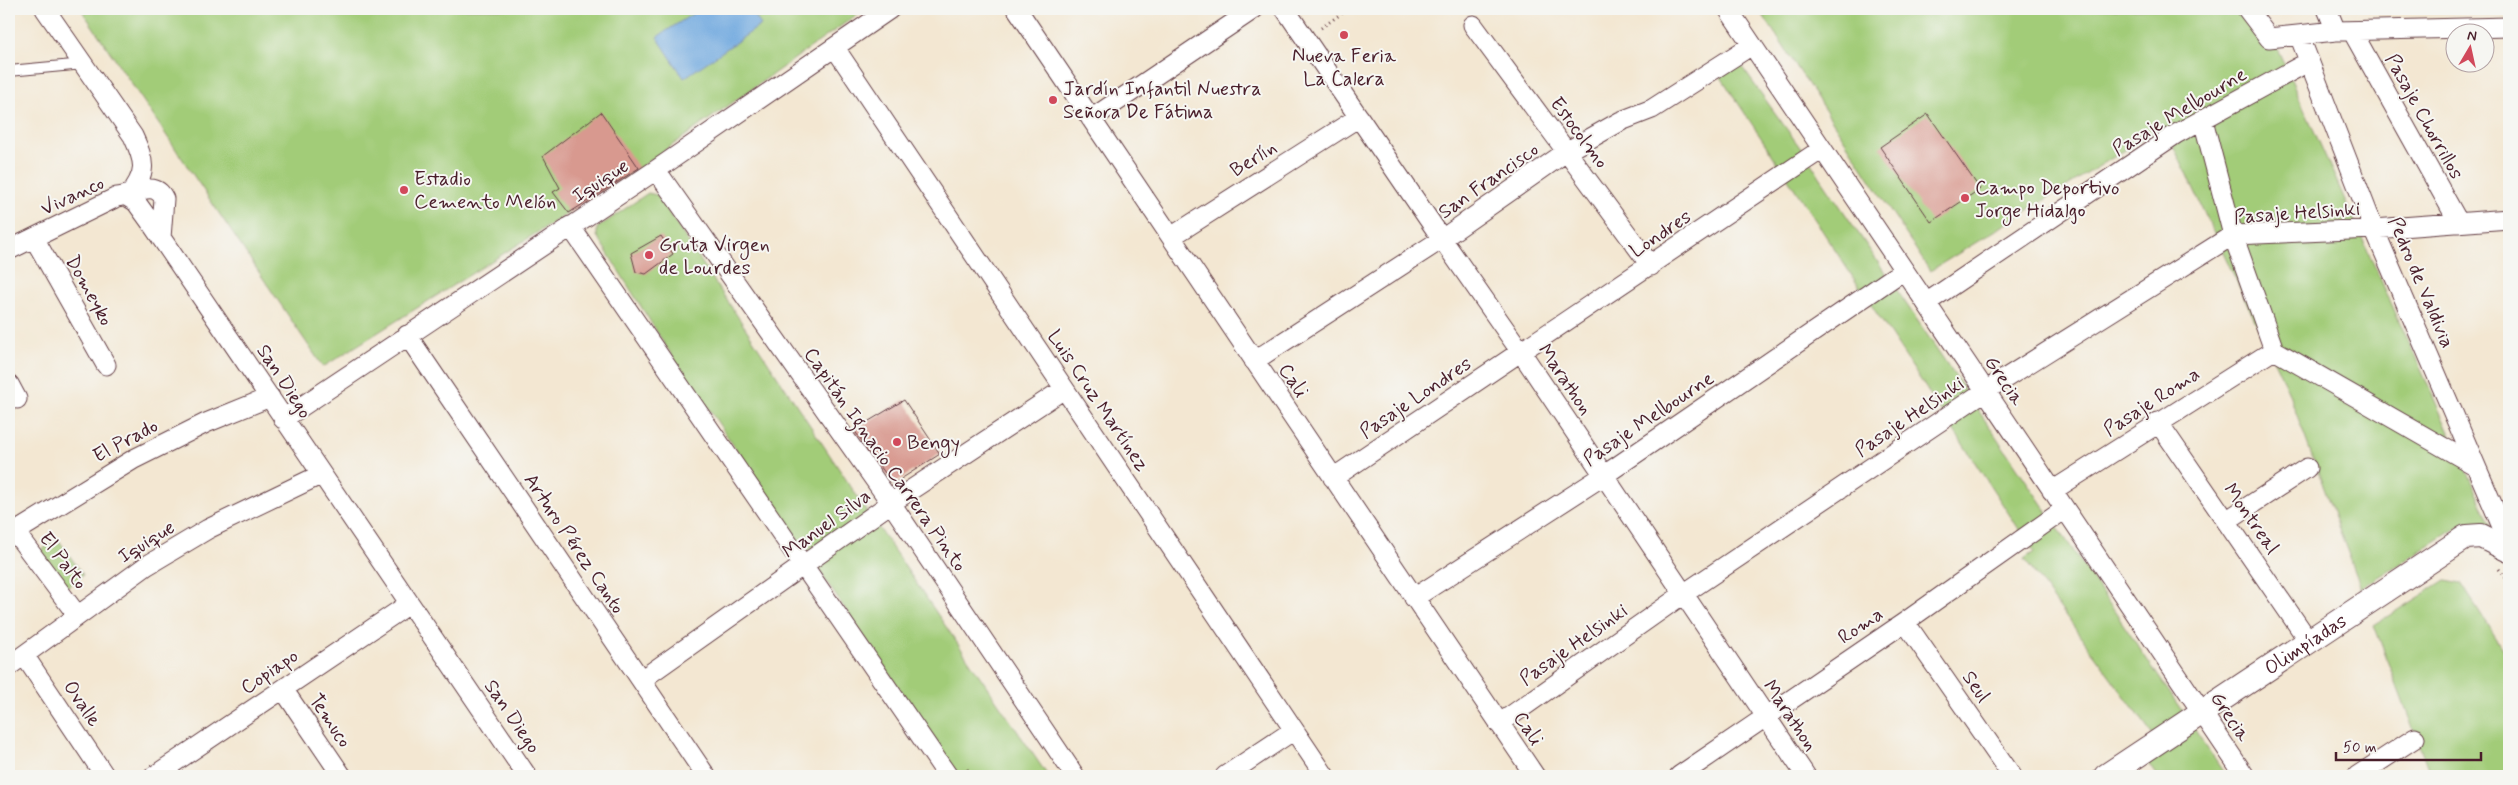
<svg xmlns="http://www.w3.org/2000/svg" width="2518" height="785" viewBox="0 0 2518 785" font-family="Mynerve,sans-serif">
	<rect width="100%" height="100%" fill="#f6f6f2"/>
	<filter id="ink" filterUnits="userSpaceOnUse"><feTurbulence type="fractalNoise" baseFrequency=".02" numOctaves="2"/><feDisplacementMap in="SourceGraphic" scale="10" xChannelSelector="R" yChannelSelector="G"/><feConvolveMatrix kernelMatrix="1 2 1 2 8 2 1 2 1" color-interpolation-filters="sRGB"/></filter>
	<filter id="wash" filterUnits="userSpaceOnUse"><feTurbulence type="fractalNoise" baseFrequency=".0096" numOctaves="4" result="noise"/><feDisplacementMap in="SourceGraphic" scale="20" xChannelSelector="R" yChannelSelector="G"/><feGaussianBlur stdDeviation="1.12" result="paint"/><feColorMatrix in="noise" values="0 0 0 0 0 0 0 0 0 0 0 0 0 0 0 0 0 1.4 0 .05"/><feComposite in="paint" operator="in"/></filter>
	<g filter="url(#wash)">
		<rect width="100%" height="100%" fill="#f3e7d2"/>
		<!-- green -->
		<path fill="#a2cc78" stroke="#767652" d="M81,9H865L640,168L323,367Z
			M1759,9H2249L2264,19L2491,526L2466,522L2361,588L2288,391L2164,126L1930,271Z
			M1739,63L1804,153L2226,776H2157L2143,757L2162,747L2024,559L2034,552L1719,74Z
			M648,193L657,195L867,511L1048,776H959L665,345L597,236V228Z
			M58,539L83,575L61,591L34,555Z
			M2445,580L2461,583L2509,658V776H2431L2374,625Z"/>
		<!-- water -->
		<path fill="#70a8df" stroke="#5d6485" d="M700,9H750L761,25L684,78L657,37Z"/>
		<g id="blocks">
			<!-- building -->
			<path fill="#d8998f" d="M601,112L639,168L569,213L553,192L560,188L543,156Z
				M1928,114L1980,189L1931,222L1880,147Z
				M661,236L673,254L646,274L636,272L631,253Z
				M904,400L940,454L893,484L854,430Z"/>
		</g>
	</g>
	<g filter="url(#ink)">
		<use href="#blocks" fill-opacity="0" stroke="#633d44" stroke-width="1"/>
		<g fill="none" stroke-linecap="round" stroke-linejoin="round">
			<defs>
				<path id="service" d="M9,71L84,64"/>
				<path id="minor" d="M45,9L133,136C145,162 148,172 128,197L136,202L149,220L527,776
					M1017,9L1535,776
					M1285,9L1442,239L1521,352L1806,776
					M1728,9L2245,776
					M2247,9L2269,38L2336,31L2509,27
					M2327,9L2336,31
					M1473,25L1651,266
					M2352,31L2459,223
					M2299,35L2374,229L2509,543
					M835,48L1325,776
					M1091,119L1254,9
					M2203,120L2233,235L2274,350L2476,466
					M656,170L891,503L1075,776
					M570,226L948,776
					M1171,237L1359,117
					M34,238L106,365
					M9,250L117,197C132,196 155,178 164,199L161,238
					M1926,303L2176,134L2308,62
					M407,335L706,776
					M1254,361L1442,239L1566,152L1621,121L1652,109L1752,45
					M9,384L17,399
					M283,419L656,170L890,9
					M2158,422L2308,640
					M1333,478L1822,149
					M2052,491L2274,350
					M2226,521L2307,468
					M15,532L77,615
					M9,536L134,459L206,423L270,397
					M1414,598L1603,476L1904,270
					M1905,622L2012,776
					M24,655L105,776
					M9,666L146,566L208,529L320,475
					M641,680L891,503L1064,389
					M283,689L342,776
					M1499,724L1682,595L1985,391L2233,235L2374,229L2509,219
					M154,776L409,604
					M1225,776L1294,730
					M1679,776L1905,622L2065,509
					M2357,776L2415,738"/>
				<g id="tertiary">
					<path id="s1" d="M2106,776L2466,537L2481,536L2509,550"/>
				</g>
			</defs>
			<!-- service casing -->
			<use href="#service" stroke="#633d44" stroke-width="12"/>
			<!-- minor casing -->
			<use href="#minor" stroke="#633d44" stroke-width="21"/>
			<!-- tertiary casing -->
			<use href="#tertiary" stroke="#633d44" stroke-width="26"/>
			<!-- path -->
			<path stroke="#633d44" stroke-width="3" stroke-dasharray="1 4" stroke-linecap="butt" d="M1321,28L1348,9
				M2499,569L2509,582
				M967,769L972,776"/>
			<!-- service -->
			<use href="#service" stroke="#fff" stroke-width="10"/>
			<!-- minor -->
			<use href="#minor" stroke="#fff" stroke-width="19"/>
			<!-- tertiary -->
			<use href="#tertiary" stroke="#fff" stroke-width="24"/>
		</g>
	</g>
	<!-- markers -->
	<g fill="#d1495b" stroke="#f6f6f2" stroke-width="2">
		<circle cx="1344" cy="35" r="5"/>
		<circle cx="1053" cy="100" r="5"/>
		<circle cx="404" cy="190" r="5"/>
		<circle cx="1965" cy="198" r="5"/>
		<circle cx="649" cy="255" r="5"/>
		<circle cx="897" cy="442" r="5"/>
	</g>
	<g text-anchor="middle" stroke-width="4" stroke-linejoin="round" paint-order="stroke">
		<!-- poi labels -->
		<g font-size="20" fill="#4a1f2b" stroke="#f6f6f2" text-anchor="start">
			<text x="1344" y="62" text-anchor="middle">Nueva Feria<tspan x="1344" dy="23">La Calera</tspan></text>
			<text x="1063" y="95">Jardín Infantil Nuestra<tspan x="1063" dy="23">Señora De Fátima</tspan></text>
			<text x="414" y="185">Estadio<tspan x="414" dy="23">Cemento Melón</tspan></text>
			<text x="1975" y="194">Campo Deportivo<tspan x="1975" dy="23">Jorge Hidalgo</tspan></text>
			<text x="659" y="251">Gruta Virgen<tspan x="659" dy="23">de Lourdes</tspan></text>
			<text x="907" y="449">Bengy</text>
		</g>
		<!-- street labels -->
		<g font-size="20" fill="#4a1f2b" stroke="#f6f6f2">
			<text transform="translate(2179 111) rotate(-31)" y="7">Pasaje Melbourne</text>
			<text transform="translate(2425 116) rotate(61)" y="7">Pasaje Chorrillos</text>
			<text transform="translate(1580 132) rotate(53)" y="7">Estocolmo</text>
			<text transform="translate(1253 158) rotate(-32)" y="7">Berlín</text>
			<text transform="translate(600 180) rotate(-33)" y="7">Iquique</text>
			<text transform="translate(1488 180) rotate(-35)" y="7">San Francisco</text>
			<text transform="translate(72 195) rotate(-25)" y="7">Vivanco</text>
			<text transform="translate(2297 212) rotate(-4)" y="7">Pasaje Helsinki</text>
			<text transform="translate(1660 233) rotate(-34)" y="7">Londres</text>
			<text transform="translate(2422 282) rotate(67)" y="7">Pedro de Valdivia</text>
			<text transform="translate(90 290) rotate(61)" y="7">Domeyko</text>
			<text transform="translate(1566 379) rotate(56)" y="7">Marathon</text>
			<text transform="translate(1294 380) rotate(56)" y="7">Cali</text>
			<text transform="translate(2005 380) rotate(56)" y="7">Grecia</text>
			<text transform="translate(285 381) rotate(57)" y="7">San Diego</text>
			<text transform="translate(1415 397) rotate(-34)" y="7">Pasaje Londres</text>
			<text transform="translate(1099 400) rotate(56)" y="7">Luis Cruz Martínez</text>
			<text transform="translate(2151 401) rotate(-33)" y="7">Pasaje Roma</text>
			<text transform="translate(1909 416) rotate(-34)" y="7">Pasaje Helsinki</text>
			<text transform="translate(1648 418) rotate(-34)" y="7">Pasaje Melbourne</text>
			<text transform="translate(125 440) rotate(-28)" y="7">El Prado</text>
			<text transform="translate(886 459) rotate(55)" y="7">Capitán Ignacio Carrera Pinto</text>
			<text transform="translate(2252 518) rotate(55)" y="7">Montreal</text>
			<text transform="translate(826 523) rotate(-36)" y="7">Manuel Silva</text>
			<text transform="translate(146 541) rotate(-32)" y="7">Iquique</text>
			<text transform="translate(575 543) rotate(56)" y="7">Arturo Pérez Canto</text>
			<text transform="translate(64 560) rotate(53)" y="7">El Palto</text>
			<text transform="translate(1860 625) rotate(-34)" y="7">Roma</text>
			<text dy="7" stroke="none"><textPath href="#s1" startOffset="239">Olimpíadas</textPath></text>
			<text transform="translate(1573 644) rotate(-35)" y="7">Pasaje Helsinki</text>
			<text transform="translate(269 671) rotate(-34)" y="7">Copiapo</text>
			<text transform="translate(1977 686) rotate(55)" y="7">Seul</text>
			<text transform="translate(83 703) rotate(56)" y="7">Ovalle</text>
			<text transform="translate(1791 715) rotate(56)" y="7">Marathon</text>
			<text transform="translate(513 716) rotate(56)" y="7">San Diego</text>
			<text transform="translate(2231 716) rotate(56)" y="7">Grecia</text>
			<text transform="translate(331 720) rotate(56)" y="7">Temuco</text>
			<text transform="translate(1529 728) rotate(56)" y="7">Cali</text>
		</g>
	</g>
	<!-- margin -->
	<rect width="2518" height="785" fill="none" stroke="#f6f6f2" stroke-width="30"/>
	<!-- north arrow -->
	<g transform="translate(2470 48) rotate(9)"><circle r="24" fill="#f6f6f2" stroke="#b1a0a2"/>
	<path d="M0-4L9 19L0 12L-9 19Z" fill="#d1495b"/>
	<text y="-8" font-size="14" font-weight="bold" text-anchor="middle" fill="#4a1f2b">N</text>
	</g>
	<!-- scale -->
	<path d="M2336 752v8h145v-8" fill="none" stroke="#4a1f2b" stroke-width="2.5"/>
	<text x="2343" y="752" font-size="15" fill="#4a1f2b" stroke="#f6f6f2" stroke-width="4" paint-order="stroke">50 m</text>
</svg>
